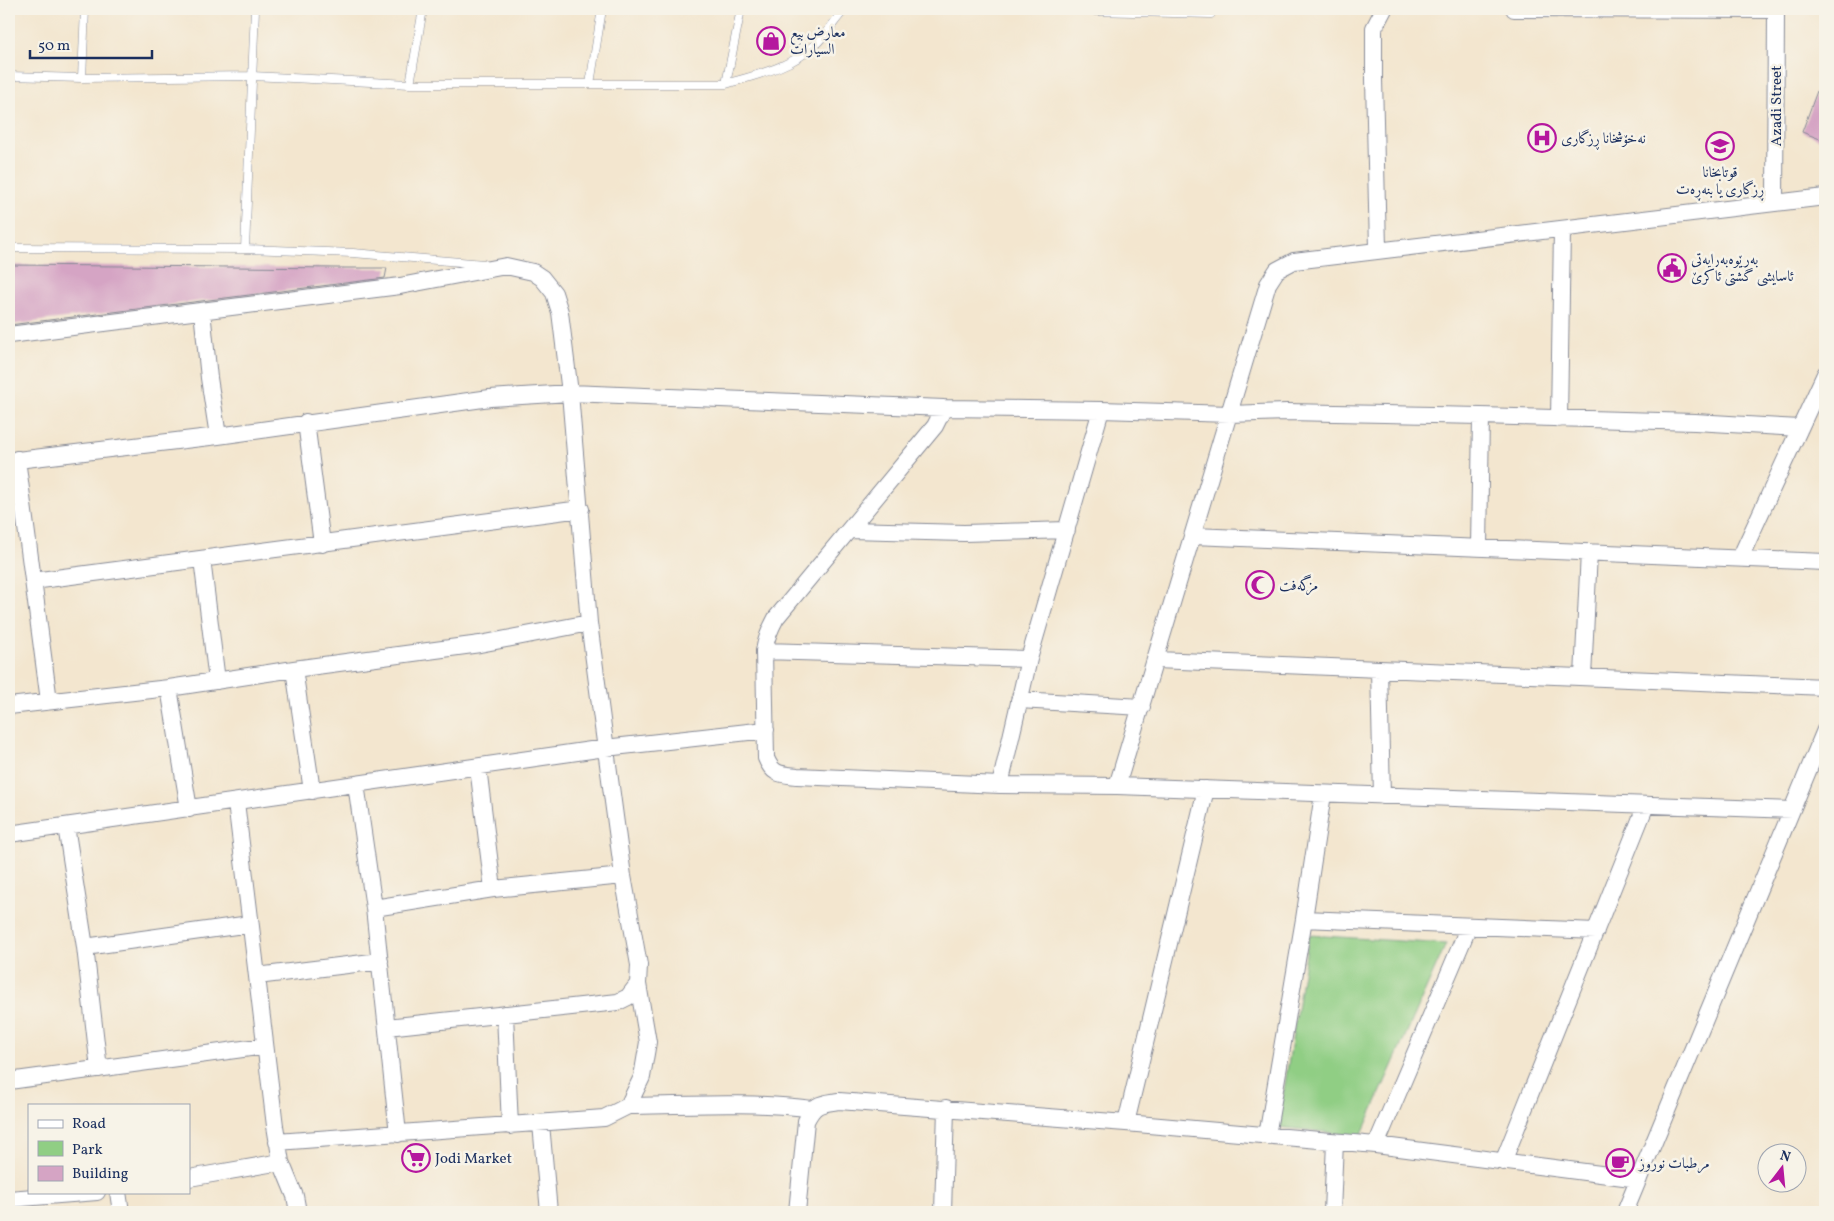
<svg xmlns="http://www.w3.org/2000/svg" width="1834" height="1221" viewBox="0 0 1834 1221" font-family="Vollkorn,Amiri,serif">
	<rect width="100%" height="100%" fill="#f7f3e8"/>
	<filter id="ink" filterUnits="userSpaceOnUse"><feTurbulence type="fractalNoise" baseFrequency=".02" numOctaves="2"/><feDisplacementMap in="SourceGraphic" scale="10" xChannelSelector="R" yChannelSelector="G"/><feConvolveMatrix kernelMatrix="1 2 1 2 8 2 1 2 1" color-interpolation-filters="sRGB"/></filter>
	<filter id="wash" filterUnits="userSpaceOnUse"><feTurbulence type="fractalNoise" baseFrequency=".0096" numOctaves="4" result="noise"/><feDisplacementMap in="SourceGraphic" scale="20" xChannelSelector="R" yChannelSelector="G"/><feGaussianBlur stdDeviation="1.12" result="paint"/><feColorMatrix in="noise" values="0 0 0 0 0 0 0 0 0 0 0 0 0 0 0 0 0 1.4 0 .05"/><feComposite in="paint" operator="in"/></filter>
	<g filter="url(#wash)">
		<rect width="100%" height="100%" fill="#f3e6cf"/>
		<!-- green -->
		<path fill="#90ce84" stroke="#567e71" d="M1309,935L1446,944L1361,1136L1278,1127Z"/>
		<g id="blocks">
			<!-- building -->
			<path fill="#d5a4c4" d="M1824,72H1825V141L1802,132Z
				M9,265L339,268H387L385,278L9,325Z"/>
		</g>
	</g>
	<g filter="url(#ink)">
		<use href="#blocks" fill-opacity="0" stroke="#878a96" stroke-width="1"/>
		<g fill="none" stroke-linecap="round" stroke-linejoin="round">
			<defs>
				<path id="service" d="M1091,9L1095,11L1211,14
					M9,76L82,78L252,76L410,84H726C756,75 792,67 815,45C826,35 835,20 845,9
					M82,78L85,9
					M410,84L423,9
					M590,84L602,9
					M726,84L741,9
					M9,248L245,249L353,253L484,264
					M245,249L255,9"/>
				<path id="minor" d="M1514,9L1776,10
					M1775,203L1776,9
					M1378,249L1374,79V28L1384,9
					M202,311L209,378L218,436
					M9,335L400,286L506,266L533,272L542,278L554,293L560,312L570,393L589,623L623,876L639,965L638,984L628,997L618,1002L387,1027
					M944,408L935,426L776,618C770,629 766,638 764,651L766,758C773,775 780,774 797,776L1000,785L1117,786L1792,810
					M1559,419L1562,230
					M306,422L322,544
					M17,459L49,701
					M9,461L218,436L490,398L570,393L944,408L1101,410L1230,414L1287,412L1481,416L1695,422L1800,428
					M850,530L964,533L1067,530
					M1193,536L1825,562
					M1479,548L1481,416
					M1740,558L1825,374
					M202,559L217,681
					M33,581L581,509
					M764,651L1029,659
					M1156,660L1825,687
					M294,669L312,791
					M1379,669L1382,796
					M1583,677L1589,552
					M169,688L189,809
					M1019,700L1142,707
					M9,706L169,688L294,669L480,644L589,623
					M478,767L493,889
					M356,784L374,908L398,1134
					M1000,785L1029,659L1101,410
					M1117,786L1268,284L1277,270L1294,261L1825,197
					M236,802L275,1126L281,1162L295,1196L298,1212
					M66,826L85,947L99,1069
					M9,834L605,748L766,730
					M374,908L493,889L623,876
					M1304,919L1596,931
					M85,947L250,924
					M257,976L380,961
					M505,1014L510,1126
					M9,1081L265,1046
					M628,1106C689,1105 751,1101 812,1109
					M1126,1123L1206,789
					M541,1124L549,1212
					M1267,1136L1304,919L1323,794
					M277,1142L604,1118L628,1106L642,1077L648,1042L638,984
					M1376,1145L1469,926
					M1503,1162L1646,805
					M189,1178L281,1162
					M118,1192L121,1212
					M9,1199L97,1192
					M797,1212L806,1121C815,1103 820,1104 839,1101L1126,1123L1376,1145L1639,1179
					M943,1212L946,1108
					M1332,1212L1335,1142
					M1625,1212L1825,730"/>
			</defs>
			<!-- service casing -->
			<use href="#service" stroke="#878a96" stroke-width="9"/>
			<!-- minor casing -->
			<use href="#minor" stroke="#878a96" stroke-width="18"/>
			<!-- service -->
			<use href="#service" stroke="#fff" stroke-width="8"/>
			<!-- minor -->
			<use href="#minor" stroke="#fff" stroke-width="16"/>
		</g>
	</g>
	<!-- icons -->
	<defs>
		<symbol id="shop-ring" viewBox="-11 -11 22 22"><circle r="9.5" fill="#f7f3e8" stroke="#b5179e" stroke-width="1.5"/><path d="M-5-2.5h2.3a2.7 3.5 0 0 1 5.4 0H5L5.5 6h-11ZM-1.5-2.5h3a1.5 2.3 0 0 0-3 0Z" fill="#b5179e"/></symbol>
		<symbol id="hospital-ring" viewBox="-11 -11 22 22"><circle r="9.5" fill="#f7f3e8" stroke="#b5179e" stroke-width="1.5"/><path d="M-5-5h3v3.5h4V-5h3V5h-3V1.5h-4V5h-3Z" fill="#b5179e"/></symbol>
		<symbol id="school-ring" viewBox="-11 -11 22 22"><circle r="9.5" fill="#f7f3e8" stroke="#b5179e" stroke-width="1.5"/><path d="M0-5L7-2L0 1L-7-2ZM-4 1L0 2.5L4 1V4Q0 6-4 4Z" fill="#b5179e"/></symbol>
		<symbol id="civic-ring" viewBox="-11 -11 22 22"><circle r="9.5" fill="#f7f3e8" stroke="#b5179e" stroke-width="1.5"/><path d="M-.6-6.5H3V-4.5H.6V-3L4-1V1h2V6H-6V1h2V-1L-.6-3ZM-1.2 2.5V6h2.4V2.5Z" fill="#b5179e"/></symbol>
		<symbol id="mosque-ring" viewBox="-11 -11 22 22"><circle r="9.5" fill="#f7f3e8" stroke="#b5179e" stroke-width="1.5"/><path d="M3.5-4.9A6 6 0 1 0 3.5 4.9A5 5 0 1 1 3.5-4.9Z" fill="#b5179e"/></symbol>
		<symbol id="supermarket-ring" viewBox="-11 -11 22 22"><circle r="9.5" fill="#f7f3e8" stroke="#b5179e" stroke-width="1.5"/><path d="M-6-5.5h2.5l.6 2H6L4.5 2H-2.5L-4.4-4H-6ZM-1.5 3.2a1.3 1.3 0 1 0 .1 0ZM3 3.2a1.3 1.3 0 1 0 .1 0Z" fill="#b5179e"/></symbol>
		<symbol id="cafe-ring" viewBox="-11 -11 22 22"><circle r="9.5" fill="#f7f3e8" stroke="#b5179e" stroke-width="1.5"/><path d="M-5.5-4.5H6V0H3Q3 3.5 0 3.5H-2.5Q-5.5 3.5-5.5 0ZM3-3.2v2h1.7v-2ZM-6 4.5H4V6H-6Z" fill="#b5179e"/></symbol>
	</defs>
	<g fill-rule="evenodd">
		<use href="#shop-ring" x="755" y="25" width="32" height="32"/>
		<use href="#hospital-ring" x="1526" y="122" width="32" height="32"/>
		<use href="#school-ring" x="1704" y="130" width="32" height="32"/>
		<use href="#civic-ring" x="1656" y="252" width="32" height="32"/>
		<use href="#mosque-ring" x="1244" y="569" width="32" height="32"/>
		<use href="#supermarket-ring" x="400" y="1142" width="32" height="32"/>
		<use href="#cafe-ring" x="1604" y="1147" width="32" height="32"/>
	</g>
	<g text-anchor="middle" stroke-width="5" stroke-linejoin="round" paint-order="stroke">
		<!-- poi labels -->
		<g font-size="15" fill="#1b2f5e" stroke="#f7f3e8" text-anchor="start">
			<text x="790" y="37">معارض بيع<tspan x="790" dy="17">السيارات</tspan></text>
			<text x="1561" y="143">نەخۆشخانا ڕزگاری</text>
			<text x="1720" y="177" text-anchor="middle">قوتابخانا<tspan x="1720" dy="17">ڕزگاری یا بنەڕەت</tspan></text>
			<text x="1691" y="264">بەرێوەبەرایەتی<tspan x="1691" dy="17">ئاسایشی گشتی ئاکرێ</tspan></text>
			<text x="1279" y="590">مزگەفت</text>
			<text x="435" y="1163">Jodi Market</text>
			<text x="1639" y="1168">مرطبات نوروز</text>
		</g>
		<!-- street labels -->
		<g font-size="15" fill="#1b2f5e" stroke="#f7f3e8">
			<text transform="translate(1776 106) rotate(-90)" y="5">Azadi Street</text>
		</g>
	</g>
	<!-- margin -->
	<rect width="1834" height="1221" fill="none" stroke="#f7f3e8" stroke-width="30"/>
	<!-- legend -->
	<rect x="28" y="1104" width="162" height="90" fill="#f7f3e8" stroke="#9fa5b1"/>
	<rect x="38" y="1120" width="25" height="8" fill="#ffffff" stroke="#9fa5b1"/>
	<text x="72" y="1128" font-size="15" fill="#1b2f5e">Road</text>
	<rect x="38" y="1141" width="25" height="15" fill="#90ce84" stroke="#9fa5b1"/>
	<text x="72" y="1154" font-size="15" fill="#1b2f5e">Park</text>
	<rect x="38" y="1166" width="25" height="15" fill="#d5a4c4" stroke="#9fa5b1"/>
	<text x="72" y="1178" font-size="15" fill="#1b2f5e">Building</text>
	<!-- north arrow -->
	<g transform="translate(1782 1168) rotate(16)"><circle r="24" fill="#f7f3e8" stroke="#9fa5b1"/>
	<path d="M0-4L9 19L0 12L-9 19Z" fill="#b5179e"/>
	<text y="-8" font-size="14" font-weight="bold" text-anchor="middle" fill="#1b2f5e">N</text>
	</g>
	<!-- scale -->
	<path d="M30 50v8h122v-8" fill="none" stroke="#1b2f5e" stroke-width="2.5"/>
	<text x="38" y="50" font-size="15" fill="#1b2f5e" stroke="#f7f3e8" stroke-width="4" paint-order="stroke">50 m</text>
</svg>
